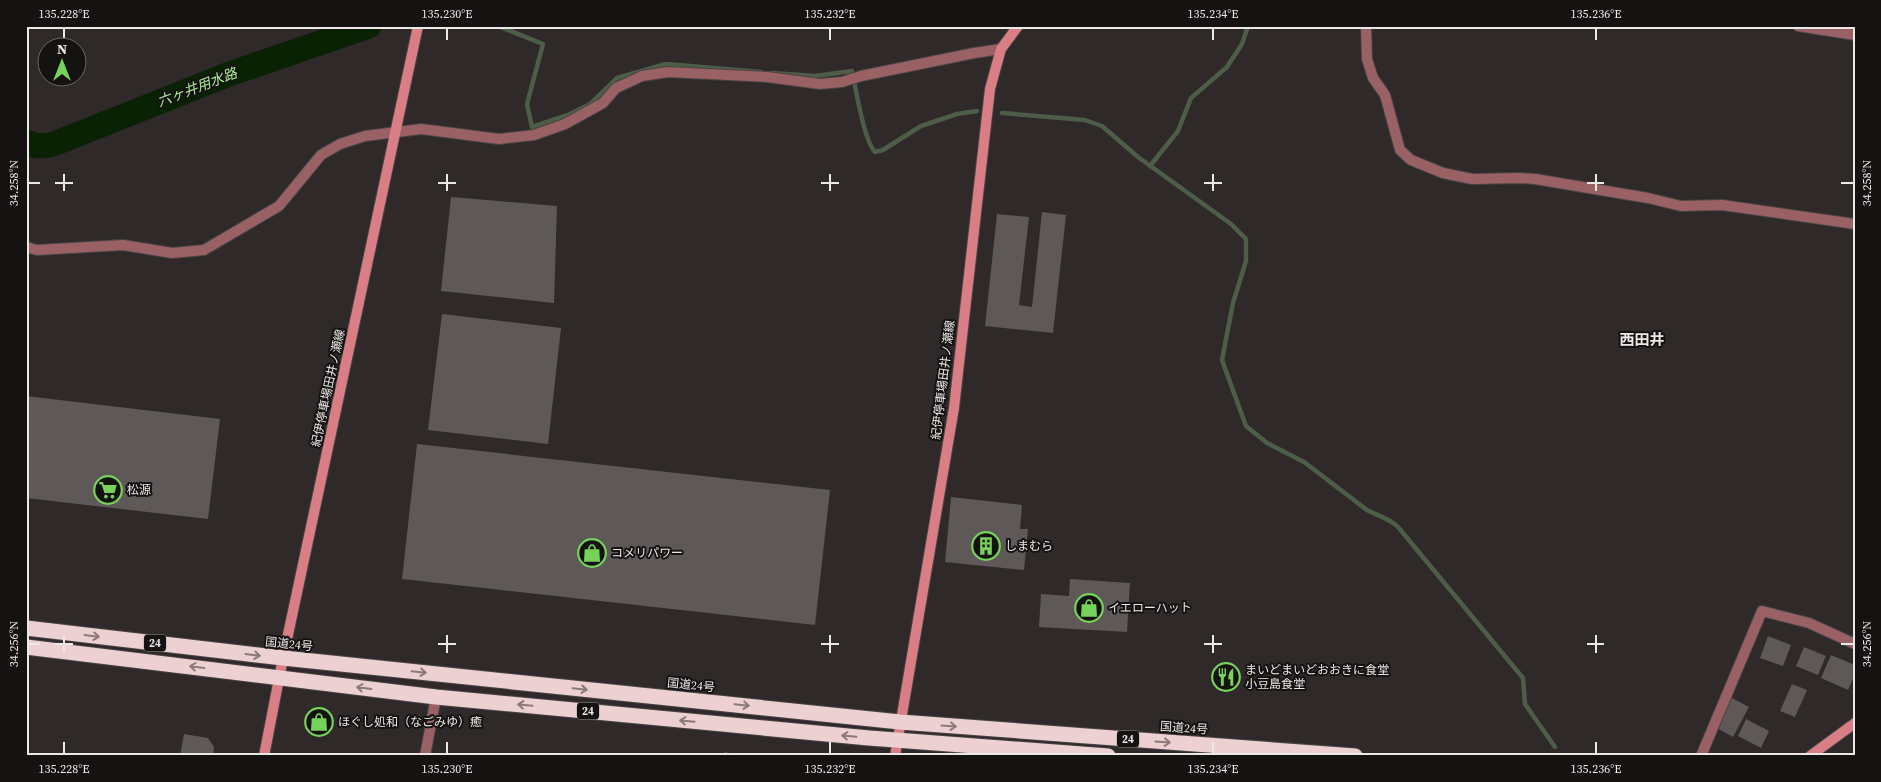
<svg xmlns="http://www.w3.org/2000/svg" width="1881" height="782" viewBox="0 0 1881 782" font-family="'Source Serif 4','Noto Sans JP',serif">
	<rect width="100%" height="100%" fill="#2f2929"/>
	<g fill="none" stroke-linecap="round" stroke-linejoin="round">
		<!-- stream -->
		<path stroke="#4e5d48" stroke-width="4.5" d="M498,26L543,44L527,104L532,127L568,115L590,104L617,78L666,64L761,72
			M771,73L815,76L852,71C856,89 864,141 875,152L883,150L921,126L957,114L977,111
			M1002,113L1085,120L1102,126L1138,157L1231,224L1246,239V261L1233,303L1222,360L1246,426L1267,443L1304,462L1367,510C1378,516 1389,518 1398,527L1523,678L1525,704L1555,747
			M1150,166L1178,131L1191,98L1227,67L1242,44L1248,26"/>
		<!-- river -->
		<path stroke="#0a2204" stroke-width="25" d="M26,142L37,146L51,145L232,73L369,26"/>
	</g>
	<!-- building -->
	<path fill="#5f5858" d="M451,197L557,206L554,303L441,291Z
		M1042,212L1066,215L1053,333L985,326L997,214L1029,217L1019,305L1032,307Z
		M442,314L561,328L548,444L428,430Z
		M26,396L220,419L208,519L26,498Z
		M417,444L830,490L815,625L402,579Z
		M951,497L1022,505L1020,529H1028L1024,570L945,562Z
		M1070,579L1130,583L1127,632L1039,627L1041,594L1069,596Z
		M1768,636L1791,645L1783,666L1760,658Z
		M1804,647L1826,656L1818,675L1796,666Z
		M1831,655L1855,665V674L1848,690L1821,678Z
		M1792,684L1807,690L1795,717L1780,711Z
		M1730,697L1749,707L1733,737L1715,727Z
		M1746,719L1769,731L1761,748L1738,736Z
		M184,734L208,738L214,747L213,756H180Z
		M724,752L741,755V756H724Z"/>
	<g fill="none" stroke-linecap="round" stroke-linejoin="round">
		<defs>
			<path id="street" d="M1366,26L1367,59L1373,78L1385,95L1400,150L1411,160L1443,173L1472,179L1520,178L1535,179L1648,198L1681,206L1722,205L1855,224
				M1798,26L1855,35
				M26,247L37,250L123,245L172,253L204,250L279,206L321,155L340,144L365,136L421,129L499,139L534,135L565,124L603,103L616,88L642,76L668,72L767,77L820,84L842,82L861,76L974,53L1001,49
				M425,756L436,697
				M1701,756L1762,611L1809,623L1855,644"/>
			<path id="secondary" d="M264,756L283,658L418,26
				M895,756L954,408L990,89L1001,49L1018,26
				M1810,756L1855,723"/>
			<path id="highway" d="M26,628L283,658L900,722L1355,756
				M26,647L436,697L869,738L1108,756"/>
		</defs>
		<!-- street casing -->
		<use href="#street" stroke="#494444" stroke-width="12"/>
		<!-- secondary casing -->
		<use href="#secondary" stroke="#494444" stroke-width="12"/>
		<!-- highway casing -->
		<use href="#highway" stroke="#494444" stroke-width="17"/>
		<!-- street -->
		<use href="#street" stroke="#996164" stroke-width="10"/>
		<!-- secondary -->
		<use href="#secondary" stroke="#d87e84" stroke-width="10"/>
		<!-- highway -->
		<use href="#highway" stroke="#edd0d1" stroke-width="15"/>
	</g>
	<!-- one-way arrows -->
	<defs><path id="oneway-shaft" d="M-6 0H5M1.5-3L5.5 0L1.5 3" fill="none" stroke-width="1.6" stroke-linecap="round" stroke-linejoin="round" transform="scale(1.25)"/></defs>
	<g stroke="#8c7a7b">
		<use href="#oneway-shaft" transform="translate(92 636) rotate(7)"/>
		<use href="#oneway-shaft" transform="translate(253 655) rotate(7)"/>
		<use href="#oneway-shaft" transform="translate(197 667) rotate(-173)"/>
		<use href="#oneway-shaft" transform="translate(419 672) rotate(6)"/>
		<use href="#oneway-shaft" transform="translate(364 688) rotate(-173)"/>
		<use href="#oneway-shaft" transform="translate(580 689) rotate(6)"/>
		<use href="#oneway-shaft" transform="translate(525 705) rotate(-175)"/>
		<use href="#oneway-shaft" transform="translate(742 705) rotate(6)"/>
		<use href="#oneway-shaft" transform="translate(687 721) rotate(-175)"/>
		<use href="#oneway-shaft" transform="translate(949 726) rotate(4)"/>
		<use href="#oneway-shaft" transform="translate(849 736) rotate(-175)"/>
		<use href="#oneway-shaft" transform="translate(1163 742) rotate(4)"/>
	</g>
	<!-- ticks -->
	<path fill="none" stroke="#ece8e8" stroke-width="2" d="M64,28V40M447,28V40M830,28V40M1213,28V40M1596,28V40M64,174V191M447,174V191M830,174V191M1213,174V191M1596,174V191M28,183H40M55,183H73M438,183H456M821,183H839M1204,183H1222M1587,183H1604M1841,183H1854M64,635V653M447,635V653M830,635V653M1213,635V653M1596,635V653M28,644H40M55,644H73M438,644H456M821,644H839M1204,644H1222M1587,644H1604M1841,644H1854M64,742V754M447,742V754M830,742V754M1213,742V754M1596,742V754"/>
	<!-- icons -->
	<defs>
		<symbol id="supermarket-ring" viewBox="-11 -11 22 22"><circle r="9.5" fill="#151212" stroke="#76d25a" stroke-width="1.5"/><path d="M-6-5.5h2.5l.6 2H6L4.5 2H-2.5L-4.4-4H-6ZM-1.5 3.2a1.3 1.3 0 1 0 .1 0ZM3 3.2a1.3 1.3 0 1 0 .1 0Z" fill="#76d25a"/></symbol>
		<symbol id="building-ring" viewBox="-11 -11 22 22"><circle r="9.5" fill="#151212" stroke="#76d25a" stroke-width="1.5"/><path d="M-4-6H4V6H1V3H-1V6H-4ZM-2.5-4.3h1.7v1.8h-1.7ZM.8-4.3h1.7v1.8H.8ZM-2.5-1h1.7V.8h-1.7ZM.8-1h1.7V.8H.8Z" fill="#76d25a"/></symbol>
		<symbol id="shop-ring" viewBox="-11 -11 22 22"><circle r="9.5" fill="#151212" stroke="#76d25a" stroke-width="1.5"/><path d="M-5-2.5h2.3a2.7 3.5 0 0 1 5.4 0H5L5.5 6h-11ZM-1.5-2.5h3a1.5 2.3 0 0 0-3 0Z" fill="#76d25a"/></symbol>
		<symbol id="restaurant-ring" viewBox="-11 -11 22 22"><circle r="9.5" fill="#151212" stroke="#76d25a" stroke-width="1.5"/><path d="M-5-6h1v4h1v-4h1v4h1v-4h1v5L-1.5 .5V6h-2V.5L-5-1ZM5-6V6H3V1.5H1.5Q1.5-4 5-6Z" fill="#76d25a"/></symbol>
	</defs>
	<g fill-rule="evenodd">
		<use href="#supermarket-ring" x="92" y="474" width="32" height="32"/>
		<use href="#building-ring" x="970" y="530" width="32" height="32"/>
		<use href="#shop-ring" x="576" y="537" width="32" height="32"/>
		<use href="#shop-ring" x="1073" y="592" width="32" height="32"/>
		<use href="#restaurant-ring" x="1210" y="661" width="32" height="32"/>
		<use href="#shop-ring" x="303" y="706" width="32" height="32"/>
	</g>
	<g text-anchor="middle" stroke-width="4" stroke-linejoin="round" paint-order="stroke">
		<!-- shield labels -->
		<g fill="#151212" stroke="#aca8a8" stroke-width="1">
			<rect x="144" y="634.5" width="22" height="17" rx="4"/>
			<rect x="577" y="702.5" width="22" height="17" rx="4"/>
			<rect x="1117" y="730.5" width="22" height="17" rx="4"/>
		</g>
		<g font-size="11" font-weight="bold" fill="#ece8e8">
			<text x="155" y="647">24</text>
			<text x="588" y="715">24</text>
			<text x="1128" y="743">24</text>
		</g>
		<!-- street labels -->
		<g font-size="12" fill="#ece8e8" stroke="#151212">
			<text transform="translate(943 380) rotate(-83)" y="4">紀伊停車場田井ノ瀬線</text>
			<text transform="translate(328 388) rotate(-78)" y="4">紀伊停車場田井ノ瀬線</text>
			<text transform="translate(289 644) rotate(6)" y="4">国道24号</text>
			<text transform="translate(691 685) rotate(6)" y="4">国道24号</text>
			<text transform="translate(1184 728) rotate(4)" y="4">国道24号</text>
		</g>
		<!-- poi labels -->
		<g font-size="12" fill="#ece8e8" stroke="#151212" text-anchor="start">
			<text x="127" y="494">松源</text>
			<text x="1005" y="550">しまむら</text>
			<text x="611" y="557">コメリパワー</text>
			<text x="1108" y="612">イエローハット</text>
			<text x="1245" y="674">まいどまいどおおきに食堂<tspan x="1245" dy="14">小豆島食堂</tspan></text>
			<text x="338" y="726">ほぐし処和（なごみゆ）癒</text>
		</g>
		<!-- water labels -->
		<g font-size="14" font-style="italic" fill="#a9ec96" stroke="#151212">
			<text transform="translate(197 87) rotate(-21)" y="5">六ヶ井用水路</text>
		</g>
		<!-- quarter labels -->
		<g font-size="15" font-weight="bold" fill="#ece8e8" stroke="#151212">
			<text x="1642" y="345">西田井</text>
		</g>
	</g>
	<!-- border -->
	<rect width="1881" height="782" fill="none" stroke="#151212" stroke-width="55"/>
	<!-- north arrow -->
	<g transform="translate(62 62)"><circle r="24" fill="#151212" stroke="#6b6868"/>
	<path d="M0-4L9 19L0 12L-9 19Z" fill="#76d25a"/>
	<text y="-8" font-size="14" font-weight="bold" text-anchor="middle" fill="#ece8e8">N</text>
	</g>
	<rect x="28" y="28" width="1826" height="726" fill="none" stroke="#ece8e8" stroke-width="2"/>
	<g font-size="12" text-anchor="middle" fill="#ece8e8">
		<text x="64" y="18">135.228°E</text>
		<text x="447" y="18">135.230°E</text>
		<text x="830" y="18">135.232°E</text>
		<text x="1213" y="18">135.234°E</text>
		<text x="1596" y="18">135.236°E</text>
		<text transform="translate(14 183) rotate(-90)" y="4">34.258°N</text>
		<text transform="translate(1867 183) rotate(-90)" y="4">34.258°N</text>
		<text transform="translate(14 644) rotate(-90)" y="4">34.256°N</text>
		<text transform="translate(1867 644) rotate(-90)" y="4">34.256°N</text>
		<text x="64" y="773">135.228°E</text>
		<text x="447" y="773">135.230°E</text>
		<text x="830" y="773">135.232°E</text>
		<text x="1213" y="773">135.234°E</text>
		<text x="1596" y="773">135.236°E</text>
	</g>
</svg>
